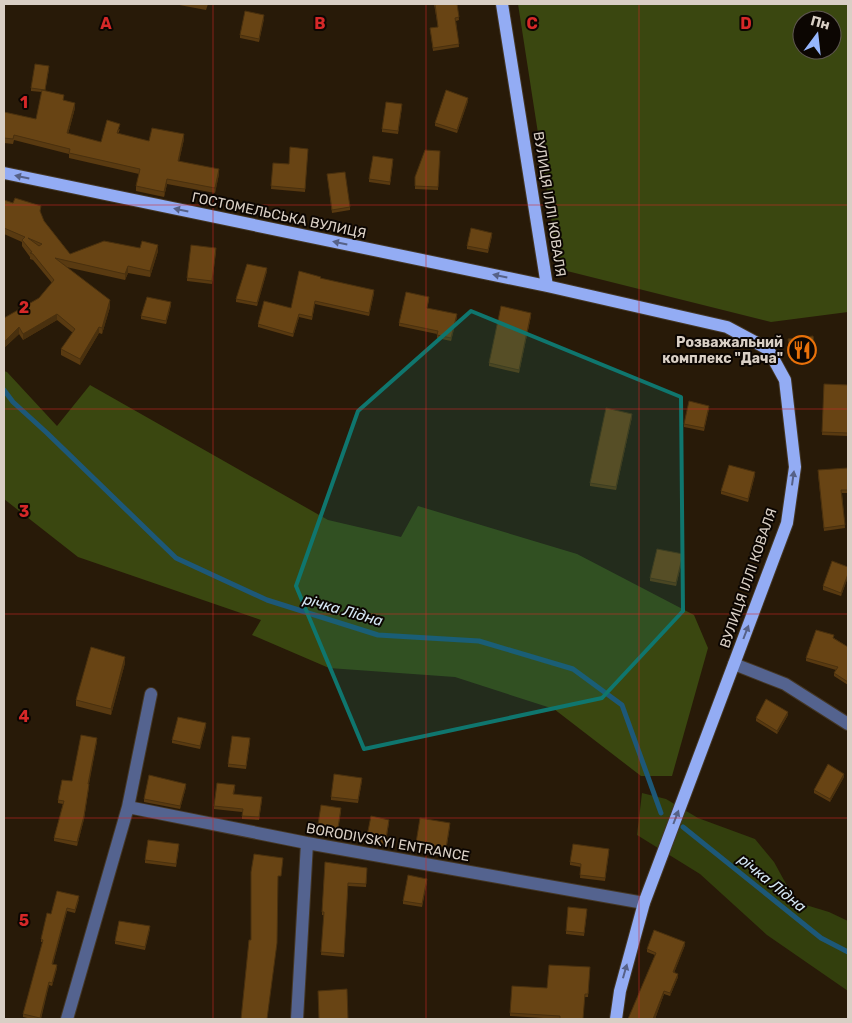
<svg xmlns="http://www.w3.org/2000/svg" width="852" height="1023" viewBox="0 0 852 1023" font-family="Rubik,sans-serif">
	<rect width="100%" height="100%" fill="#281a08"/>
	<!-- green -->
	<path fill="#333f0d" d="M642,793L666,799L698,818L755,839L774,862L796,902L829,912L848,921V991L767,935L700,874L637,835Z"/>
	<!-- forest -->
	<path fill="#3a4710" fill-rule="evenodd" d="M518,4H848V312L771,322L559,269ZM802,20H832V50H802Z
		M4,371L7,372L57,426L90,385L328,520L401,537L418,506L577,554L694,615L708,648L672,776H641L554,709L455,677L329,668L252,635L261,620L78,557L4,499Z"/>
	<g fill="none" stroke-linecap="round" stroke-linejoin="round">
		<!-- stream -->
		<path stroke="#1d5878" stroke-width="5" d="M4,390L13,402L47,433L176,558L267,600L378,635L479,641L573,669L622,705L661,813
			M683,827L821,938L848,952"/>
		<defs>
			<path id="minor" d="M734,664L785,684L848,724
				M128,807L307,843L644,903
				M67,1019L128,807L151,694
				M297,1019L307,843"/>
			<path id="major" d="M502,4L547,286
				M4,173L547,286L727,327L768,349L785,380L795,467L787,523L644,903L620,991L616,1019"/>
		</defs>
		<!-- minor casing -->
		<use href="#minor" stroke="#443726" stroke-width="14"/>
		<!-- major casing -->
		<use href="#major" stroke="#443726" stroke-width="14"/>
		<!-- minor -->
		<use href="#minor" stroke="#54638f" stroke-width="12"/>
		<!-- major -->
		<use href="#major" stroke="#93acf4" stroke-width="12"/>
	</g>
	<!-- wall -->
	<path fill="#593a11" d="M174,4H208L206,10Z
		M434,4H457L459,20L456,21L459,47L433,51L430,28L438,27Z
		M264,19L259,42L240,38V35Z
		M49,69L45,91L64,100L75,108L68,134L101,142L120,129L118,134L149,141L184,139L179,161L219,174L215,193L167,184L164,197L136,191V186L139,174L69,158V154L14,140L13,144L4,143V112L36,119L42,92L31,91V88Z
		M468,101L457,133L435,126V123Z
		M402,107L398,134L382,132V129Z
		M308,149L305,192L271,189L273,163L289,164Z
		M440,151L438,190L415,189V177Z
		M393,162L390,185L369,182V179Z
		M327,174L350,207V210L332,213Z
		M4,200L41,212V214L44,221L70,254L140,248L158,251L150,277L128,273L125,280L66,267L110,307L102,334L99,333L80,365L61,355V349L73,333L57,320L23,340L19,334L4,348L39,298L52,283L33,260L30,259V257L22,246V242L4,234Z
		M492,236L488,253L467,249V246Z
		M216,251L212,284L187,281V278Z
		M267,271L257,306L236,302V299Z
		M320,278L374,293L369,316L315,304L312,320L299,317L293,337L258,327V324L291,308Z
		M429,300L427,308L457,317L451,341L437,338V334L399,326V323Z
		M171,305L166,324L141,319V316Z
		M531,316L519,373L489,366V363Z
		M788,339L816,354V357L791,361Z
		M824,384L848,385V436L822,435Z
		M709,409L704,431L684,427V424Z
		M632,417L616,490L590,486V483Z
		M848,468V493H842L845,528L824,531L818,473Z
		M755,475L748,502L721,494V491Z
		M683,557L676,586L650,581V578Z
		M848,567V577L841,596L823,590V586Z
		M834,638L848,647V685L834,676V673L836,670L806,661V658Z
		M125,663L111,715L76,706V700Z
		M788,715L777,734L756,721V718Z
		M206,726L200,749L172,743V740Z
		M97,741L89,784V787L84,819L77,846L54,841V838L63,804L58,803V800L72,781Z
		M250,742L246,769L228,767V764Z
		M844,777L830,802L814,793V790Z
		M362,781L358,803L331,800V797Z
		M186,787L180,809L144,802V799Z
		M235,788L234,794L262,800L259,820L242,819V812L214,809V806Z
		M341,811L337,837L317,834V831Z
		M389,823L385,847L366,844V841Z
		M450,826L446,851L416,846V843Z
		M179,847L176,867L145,863V860Z
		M609,852L605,881L580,878L581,867L570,865V862Z
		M325,862L367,868L366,887L348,886L344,957L321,955L324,915H322V912Z
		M427,882L422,907L403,904V901Z
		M79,899L75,913L67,911L53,964L57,968L52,986L49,985L41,1019H31L23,1017V1014L43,942H41V939L51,914Z
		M587,912L584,936L566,934V931Z
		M150,929L145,950L115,944V941Z
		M685,945L674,973L678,977L670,996L664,994L655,1019H628L655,955L647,952V949Z
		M590,967L588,997H585L560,1019L510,1016V1013L547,988Z"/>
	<!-- shaded-wall -->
	<path fill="#49300e" d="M468,98V101L457,133V130Z
		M75,103V108L67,138V133Z
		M184,134V139L178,166V161Z
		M219,169V174L215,193V188Z
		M167,179V184L164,197V192Z
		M158,245V251L150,277V271Z
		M128,266V273L125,280V274Z
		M267,268V271L257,306V303Z
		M374,290V293L369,316V313Z
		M110,300V307L102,334V328Z
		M171,302V305L166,324V321Z
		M531,313V316L519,373V370Z
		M57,314V320L23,340V334Z
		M299,314V317L293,337V334Z
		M457,314V317L451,341V338Z
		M19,327V334L4,348V342Z
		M99,327V333L80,365V359Z
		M632,414V417L616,490V487Z
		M755,472V475L748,502V499Z
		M683,554V557L676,586V583Z
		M848,574V577L841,596V593Z
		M125,657V663L111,715V709Z
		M788,712V715L777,734V731Z
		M206,723V726L200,749V746Z
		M97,738V741L88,787V784Z
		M844,774V777L830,802V799Z
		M89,784L84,819L77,846V842Z
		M186,784V787L180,809V806Z
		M67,908V911L52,967V964Z
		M685,942V945L673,975V972Z
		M57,965V968L52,986V983Z
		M678,974V977L670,996V993Z
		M49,982V985L40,1019Z
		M664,991V994L655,1019H653Z"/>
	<!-- building -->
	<path fill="#684414" stroke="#49300e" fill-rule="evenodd" d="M435,4H457L459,17L455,18L459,44L433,48L430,28L438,27Z
		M245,11L264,15L259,39L240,35Z
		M35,64L49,66L45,90L31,88Z
		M42,90L64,95L63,100L75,103L67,133L101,142L107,120L120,124L117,133L149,141L152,128L184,134L178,161L219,169L215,188L167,179L164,192L136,186L140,169L69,153L70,149L14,135L13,139L4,138V112L36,119Z
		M446,90L468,98L457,130L435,123Z
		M386,102L402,104L398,131L382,129Z
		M290,147L308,149L305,189L271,186L273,163L289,164Z
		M425,150L440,151L438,187L415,186V177Z
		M373,156L393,159L390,182L369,179Z
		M345,172L350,207L332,210L327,174Z
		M15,198L41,206L40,211L44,221L70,254L104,241L140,248L142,241L158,245L150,271L128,266L125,274L55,258L110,300L102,328L99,327L80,359L61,349L75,329L57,314L23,334L19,327L4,342V318L39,298L54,280L33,254L30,253L32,252L22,240L25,237L4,228V200L13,203ZM28,238L42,244L39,246Z
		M471,228L492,233L488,250L467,246Z
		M191,245L216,248L212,281L187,278Z
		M247,264L267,268L257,303L236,299Z
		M299,271L321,277L320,278L374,290L369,313L315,301L312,317L299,314L293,334L258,324L264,301L291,308Z
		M406,292L429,297L427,308L457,314L451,338L437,335L438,331L399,323Z
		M147,297L171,302L166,321L141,316Z
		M501,306L531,313L519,370L489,363Z
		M813,336L816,354L791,358L788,339Z
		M824,384L848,385V433L822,432Z
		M689,401L709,406L704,428L684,424Z
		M606,408L632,414L616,487L590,483Z
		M729,465L755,472L748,499L721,491Z
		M848,468V490H841L845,525L824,528L818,470Z
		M657,549L683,554L676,583L650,578Z
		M832,561L848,567V574L841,593L823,586Z
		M816,630L834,635L833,638L848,647V682L834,673L838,667L806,658Z
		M91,647L125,657L111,709L76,700Z
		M766,699L788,712L777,731L756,718Z
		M178,717L206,723L200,746L172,740Z
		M81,735L97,738L88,784H89L84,816L77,842L54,838L64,801L58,800L62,780L72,781Z
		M232,736L250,738L246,766L228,764Z
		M828,764L844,774L830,799L814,790Z
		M334,774L362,778L358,800L331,797Z
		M149,775L186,784L180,806L144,799Z
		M217,783L235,785L233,794L262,797L259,817L242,816L243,809L214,806Z
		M321,805L341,808L337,834L317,831Z
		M371,816L389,820L385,844L366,841Z
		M420,818L450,823L446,848L416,843Z
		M148,840L179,844L176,864L145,860Z
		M573,844L609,849L605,878L580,875L581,864L570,862Z
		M254,854L283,858L281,876H278L277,943L267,1019H241L249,940H251V872Z
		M325,862L367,868L366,884L348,883L344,954L321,952L324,912H322Z
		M408,875L427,879L422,904L403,901Z
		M57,891L79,896L75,910L67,908L52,964L57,965L52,983L49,982L40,1018L23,1014L43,940L41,939L47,913L51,914Z
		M568,907L587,909L584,933L566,931Z
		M119,921L150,926L145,947L115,941Z
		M654,930L685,942L673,972L678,974L670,993L664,991L653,1019H628L656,953L647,949Z
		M549,965L590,967L588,994H585L583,1019H560V1016L510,1013L512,986L547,988Z
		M347,989L348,1019H319L318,991Z"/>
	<!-- one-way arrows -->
	<defs><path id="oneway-solid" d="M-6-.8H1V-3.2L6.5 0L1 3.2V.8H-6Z" transform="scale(1.25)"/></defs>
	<g fill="#566187">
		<use href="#oneway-solid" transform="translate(22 177) rotate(-168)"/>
		<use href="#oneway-solid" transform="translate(181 210) rotate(-168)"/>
		<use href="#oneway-solid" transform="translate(340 243) rotate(-168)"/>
		<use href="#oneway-solid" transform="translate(500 276) rotate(-168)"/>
		<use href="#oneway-solid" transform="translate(793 478) rotate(-82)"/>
		<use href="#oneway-solid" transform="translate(746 632) rotate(-69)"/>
		<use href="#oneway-solid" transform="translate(676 817) rotate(-69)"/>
		<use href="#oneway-solid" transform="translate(625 971) rotate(-74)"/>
	</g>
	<!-- marked area -->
	<path fill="#0f766e" fill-opacity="0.2" stroke="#0f766e" stroke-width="4" stroke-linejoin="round" d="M471,311L681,397L683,611L602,698L364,749L296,586L358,411Z"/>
	<!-- grid -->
	<path fill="none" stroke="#d62828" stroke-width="1" stroke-opacity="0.55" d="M213,4V1019M426,4V1019M639,4V1019M4,205H848M4,409H848M4,614H848M4,818H848"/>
	<!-- icons -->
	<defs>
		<symbol id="restaurant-ring" viewBox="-11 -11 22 22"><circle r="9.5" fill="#0c0602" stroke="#e8710a" stroke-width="1.5"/><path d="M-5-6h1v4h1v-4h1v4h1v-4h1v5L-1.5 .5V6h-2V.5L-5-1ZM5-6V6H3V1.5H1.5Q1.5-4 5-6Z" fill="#e8710a"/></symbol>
	</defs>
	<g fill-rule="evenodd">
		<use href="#restaurant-ring" x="786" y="334" width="32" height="32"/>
	</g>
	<g text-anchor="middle" stroke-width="4" stroke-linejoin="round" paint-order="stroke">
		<!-- street labels -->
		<g font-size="14" fill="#d9cfc5" stroke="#0c0602">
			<text transform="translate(550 204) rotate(81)" y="5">ВУЛИЦЯ ІЛЛІ КОВАЛЯ</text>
			<text transform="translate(279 215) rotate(12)" y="5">ГОСТОМЕЛЬСЬКА ВУЛИЦЯ</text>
			<text transform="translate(748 578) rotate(-71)" y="5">ВУЛИЦЯ ІЛЛІ КОВАЛЯ</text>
			<text transform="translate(388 842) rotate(10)" y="5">BORODIVSKYI ENTRANCE</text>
		</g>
		<!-- poi labels -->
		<g font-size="14" font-weight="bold" fill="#d9cfc5" stroke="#0c0602" text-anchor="end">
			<text x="783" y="347">Розважальний<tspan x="783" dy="16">комплекс "Дача"</tspan></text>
		</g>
		<!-- water labels -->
		<g font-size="15" font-style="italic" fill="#d5e7f4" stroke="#0c0602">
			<text transform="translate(343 610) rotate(16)" y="5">річка Лідна</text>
			<text transform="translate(772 883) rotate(39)" y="5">річка Лідна</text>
		</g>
	</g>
	<g font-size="16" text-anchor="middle" font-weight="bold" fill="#d62828" stroke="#0c0602" stroke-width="4" stroke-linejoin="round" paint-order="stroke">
		<text x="106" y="29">A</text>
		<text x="320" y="29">B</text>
		<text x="532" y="29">C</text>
		<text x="746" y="29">D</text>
		<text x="24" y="108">1</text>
		<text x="24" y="313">2</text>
		<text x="24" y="517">3</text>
		<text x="24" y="722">4</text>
		<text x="24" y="926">5</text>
	</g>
	<!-- border -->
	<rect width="852" height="1023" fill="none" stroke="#d9cfc5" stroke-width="10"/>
	<!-- north arrow -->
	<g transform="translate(817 35) rotate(15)"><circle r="24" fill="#0c0602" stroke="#5e5650"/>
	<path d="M0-4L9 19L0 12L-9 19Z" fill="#96b6fd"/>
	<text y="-8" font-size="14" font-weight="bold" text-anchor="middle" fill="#d9cfc5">Пн</text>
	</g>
</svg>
